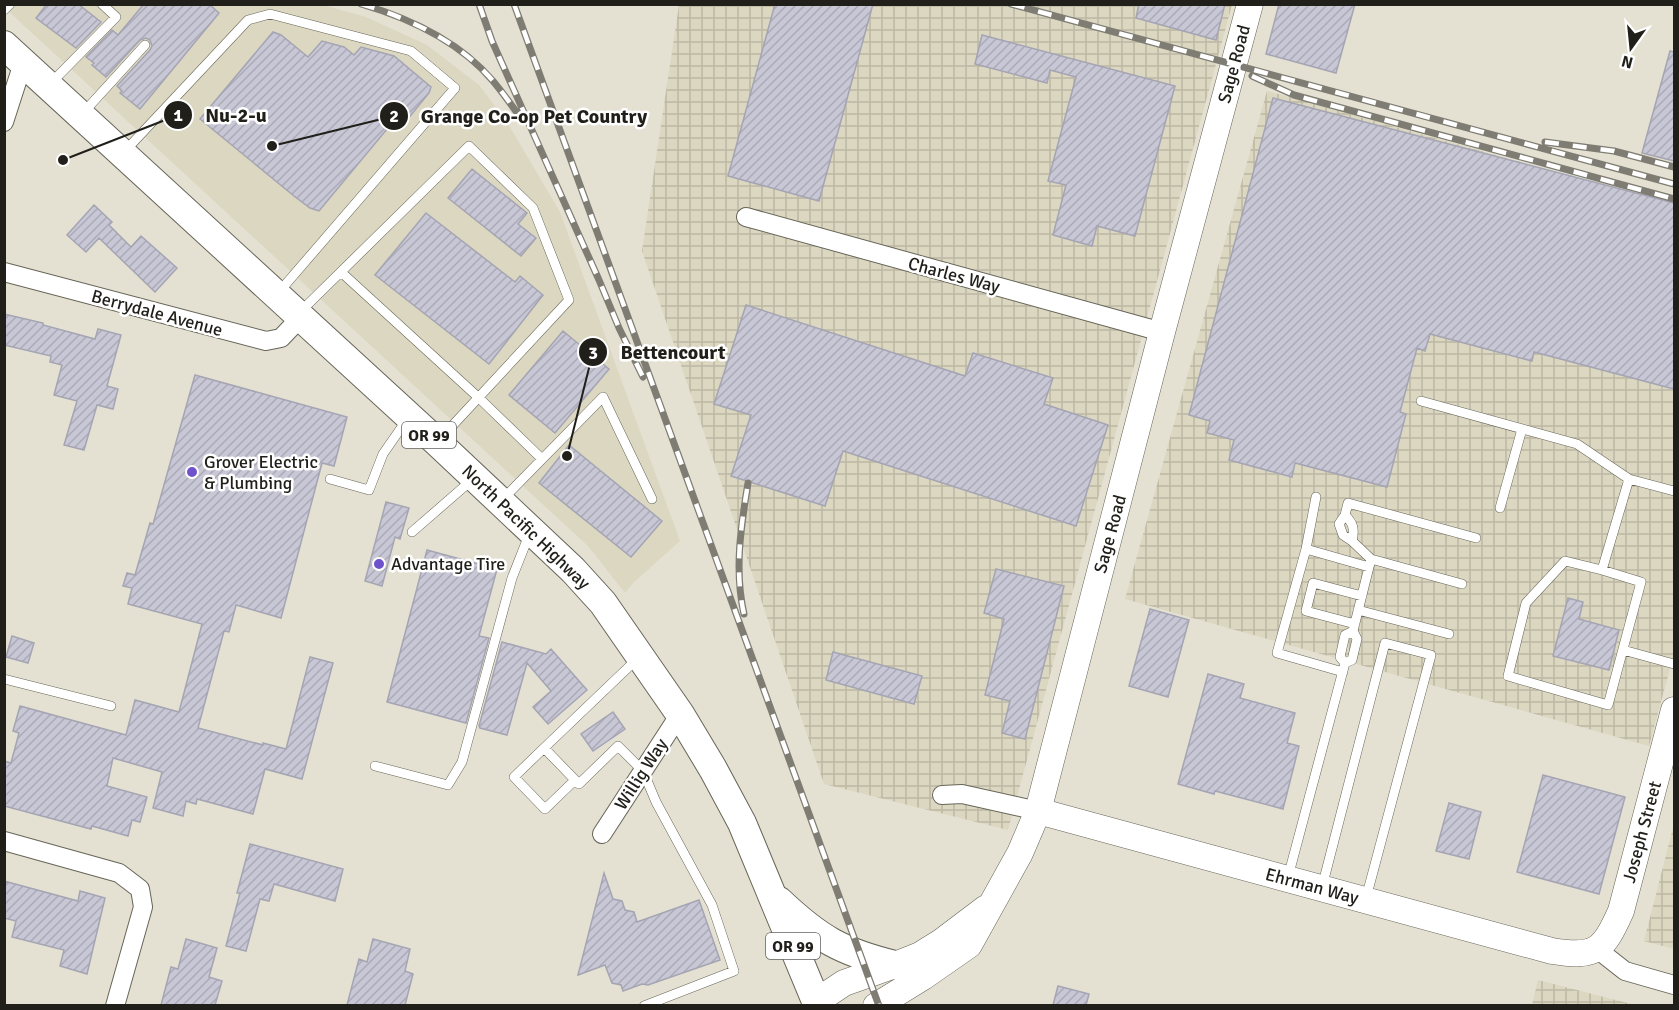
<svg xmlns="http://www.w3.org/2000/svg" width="1679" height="1010" viewBox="0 0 1679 1010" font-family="Signika,sans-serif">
	<defs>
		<pattern id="industrial-grid" width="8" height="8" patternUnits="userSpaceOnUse" patternTransform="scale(1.5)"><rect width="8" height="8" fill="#dbd7c0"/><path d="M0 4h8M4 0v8" fill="none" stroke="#bcb8a4"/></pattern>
		<pattern id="building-hatch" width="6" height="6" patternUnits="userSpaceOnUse" patternTransform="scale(1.5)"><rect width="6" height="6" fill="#c8c7d6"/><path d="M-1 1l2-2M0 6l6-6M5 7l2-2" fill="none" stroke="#acaab7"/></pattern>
	</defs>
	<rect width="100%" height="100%" fill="#e4e1d2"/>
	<!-- built -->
	<path fill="#dbd7c0" d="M4,5H323L366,17L427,45L479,85L507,122L560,212L680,541L633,583L625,593L588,546L5,8Z"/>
	<!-- industrial -->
	<path fill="url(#industrial-grid)" d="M679,5H1232L1008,830L824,784L642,251Z
		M1267,91L1674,205V654L1649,746L1125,599Z
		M1674,824V949L1644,941Z
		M1538,980L1635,1005H1532Z"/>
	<!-- building -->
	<path fill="url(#building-hatch)" stroke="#a5a4b3" stroke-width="1.5" d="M47,4H78L101,22L76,48L36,18Z
		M144,4H209L219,13L140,109L120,93L122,91L117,86L150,50L152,46L150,40L146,38L140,40L106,77L92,65L94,63L86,57L112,30L118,35Z
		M775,4H873L819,201L728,176Z
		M1139,4H1225L1216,40L1136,18Z
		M1279,4H1355L1336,73L1266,54Z
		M273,32L281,35L308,57L322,41L344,47L354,55L361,47L394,56L431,87L429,93L407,120L397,117L319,211L310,208L294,196L200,119Z
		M982,35L1175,86L1135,236L1097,226L1092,246L1053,235L1066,185L1048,181L1076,77L1050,70L1047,83L975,64Z
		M1670,51L1674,52V161L1642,153Z
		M1273,98L1674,203V389L1534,352L1532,361L1430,334L1425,351L1417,348L1400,412L1406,414L1387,487L1295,463L1292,477L1229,460L1234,440L1207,433L1210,421L1189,415Z
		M472,169L527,213L518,224L536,238L521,256L448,198Z
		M94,205L112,222L109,225L131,247L141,236L177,268L155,292L99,238L86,252L67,235Z
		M426,213L515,282L520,276L543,295L489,364L375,275Z
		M746,305L965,376L973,353L1053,378L1044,404L1108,425L1076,526L843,451L825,506L731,476L751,415L714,404Z
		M4,314L43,323V325L95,339L98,329L121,335L107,386L118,389L113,409L97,405L84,450L64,445L77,401L54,395L62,365L50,362L51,356L4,345Z
		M563,331L609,369L555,433L509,395Z
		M195,375L347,417L334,466L322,463L281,618L236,605L229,632L224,631L198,728L263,745V743L286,749L310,657L333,663L302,779L265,769L253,814L197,799L196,804L186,801L183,816L153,808L162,772L113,758L107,786L147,797L140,822L132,820L128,836L92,826L91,829L4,806V761L11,763L19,733L13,731L20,706L126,735L135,700L179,712L202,624L128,604L132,588L123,586L127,573L135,575L150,523L153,524Z
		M569,445L662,521L631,557L539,483Z
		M386,502L409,508L400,539L395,537L382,586L365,581Z
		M427,550L497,569L479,636L489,638L466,723L387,702Z
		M996,569L1064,586L1025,739L1002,733L1010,701L985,695L1004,619L984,613Z
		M1568,598L1583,602L1579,619L1619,630L1609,670L1553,656Z
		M1150,609L1189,620L1168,697L1129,686Z
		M12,636L34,643L28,663L6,657Z
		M502,642L546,654L551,649L587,690L548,724L533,707L551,691L527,663L507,735L480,728L479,726Z
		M833,652L922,676L914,704L826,680Z
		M1208,674L1244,684L1240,698L1295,713L1287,743L1299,746L1283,809L1215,791L1214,794L1178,784Z
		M613,712L625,729L593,751L581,734Z
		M1543,775L1625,797L1599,894L1517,872Z
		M1449,803L1481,812L1469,859L1436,851Z
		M250,844L343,869L335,901L274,884L269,901L260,899L246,951L226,946L240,893H237Z
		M604,873L613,899L622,901L625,910L634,912L637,922L699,900L720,960L648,985L642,984L623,991L621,985L612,983L605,965L578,975Z
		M4,881L78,901L80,891L105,898L87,974L60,966L64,950L12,937L16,921L4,918Z
		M186,939L217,948L209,977L222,981L215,1005H161L171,967L178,969Z
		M373,939L410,949L405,971L413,974L405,1005H347L359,959L367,962Z
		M1058,986L1089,994L1086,1005H1053Z"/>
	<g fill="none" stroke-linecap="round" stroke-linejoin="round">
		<defs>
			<path id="lane" d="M4,10L10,4
				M51,83L116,17L102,4
				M83,113L145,45
				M125,151L248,20L270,14L411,51L455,88L279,292
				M341,272L479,398L542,459
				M300,312L469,146L533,208L569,300L439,440
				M1421,401L1577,444L1629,479L1674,491
				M330,479L369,490L383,454L408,418
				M502,500L603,397L652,499
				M1500,508L1522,429
				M1345,515L1348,503L1476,538
				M412,532L473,479
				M1352,541C1355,529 1353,523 1345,515L1339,524L1343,535L1352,541L1371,559
				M1306,549L1316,497
				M1602,570L1641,582L1608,705L1508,676L1526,603L1565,561L1602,570L1629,479
				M1358,610L1449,634
				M1355,624L1306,611L1313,583L1362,596
				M1353,631L1371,559L1462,584
				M1623,650L1674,664
				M636,660L544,748L579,784L618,746L643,771L656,802L712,905L734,971L644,1006
				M1343,672L1277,653L1306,549L1369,567
				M4,679L111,706
				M544,748L514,777L545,809L575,780
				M375,766L448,785L462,762L512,578L529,535
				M1288,877L1345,663L1352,660L1357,639L1353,631L1345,635L1340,657L1345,663
				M1322,887L1385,643L1431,655L1366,898"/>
			<path id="street" d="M4,122L23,63
				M746,217L1162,332
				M4,272L266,341L281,338L302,316
				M942,795L962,794L1038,811
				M602,834L680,714
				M4,841L119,873L140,889L143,907L115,1006
				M1597,949L1625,971L1674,985"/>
			<path id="secondary" d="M1038,811L1552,951C1596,958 1603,951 1621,911L1674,710
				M817,1001L844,983L895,965L920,955L941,942L986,908
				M876,1006L923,977L969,945L1020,853L1038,811L1162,332L1250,4"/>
			<path id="primary" d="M4,45L437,442L573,570L603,603L680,714L713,769L742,823L818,1006
				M779,901C819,939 842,952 895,965"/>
		</defs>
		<!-- lane casing -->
		<use href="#lane" stroke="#676558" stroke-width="10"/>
		<!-- street casing -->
		<use href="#street" stroke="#676558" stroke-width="20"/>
		<!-- secondary casing -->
		<use href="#secondary" stroke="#676558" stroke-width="27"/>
		<!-- primary casing -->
		<use href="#primary" stroke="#676558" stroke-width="30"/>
		<!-- lane -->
		<use href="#lane" stroke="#fff" stroke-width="9"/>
		<!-- street -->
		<use href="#street" stroke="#fff" stroke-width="18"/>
		<!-- secondary -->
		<use href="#secondary" stroke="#fff" stroke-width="26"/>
		<!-- primary -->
		<use href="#primary" stroke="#fff" stroke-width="28"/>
		<defs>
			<path id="rail" d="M361,4C409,18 460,42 493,81C503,93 512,106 521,118
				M479,4L492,41L599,280L619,328L643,377
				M514,4L879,1006
				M1011,4L1674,184
				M1252,76L1294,95L1674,199
				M1545,142L1614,151L1674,167
				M744,614C734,570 741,526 748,483"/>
		</defs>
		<!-- rail casing -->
		<use href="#rail" stroke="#7f7d73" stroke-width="7"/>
		<!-- rail -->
		<use href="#rail" stroke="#fff" stroke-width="4.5" stroke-dasharray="14" stroke-linecap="butt"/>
	</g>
	<!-- markers -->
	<g fill="#6d52cc" stroke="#fff" stroke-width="2">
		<circle cx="192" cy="472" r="6"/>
		<circle cx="379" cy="564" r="6"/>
	</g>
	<g text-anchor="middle" stroke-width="5" stroke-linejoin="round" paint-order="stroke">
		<!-- shield labels -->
		<g fill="#fff" stroke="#63625f" stroke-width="1.5">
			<rect x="402" y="422" width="54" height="26" rx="4.5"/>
			<rect x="766" y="933" width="54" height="26" rx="4.5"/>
		</g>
		<g font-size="16" font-weight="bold" fill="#201f1a">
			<text x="429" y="441">OR 99</text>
			<text x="793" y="952">OR 99</text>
		</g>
		<!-- street labels -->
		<g font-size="18" fill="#201f1a" stroke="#fff">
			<text transform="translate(1234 64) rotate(-75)" y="6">Sage Road</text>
			<text transform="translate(954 275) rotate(15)" y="6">Charles Way</text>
			<text transform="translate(157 313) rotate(15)" y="6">Berrydale Avenue</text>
			<text transform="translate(526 527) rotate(44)" y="6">North Pacific Highway</text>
			<text transform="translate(1110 534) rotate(-75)" y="6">Sage Road</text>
			<text transform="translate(641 774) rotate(-57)" y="6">Willig Way</text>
			<text transform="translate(1642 832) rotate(-75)" y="6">Joseph Street</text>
			<text transform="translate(1312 886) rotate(15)" y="6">Ehrman Way</text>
		</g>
		<!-- poi labels -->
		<g font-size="18" fill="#201f1a" stroke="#fff" text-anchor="start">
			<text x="204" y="468">Grover Electric<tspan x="204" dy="21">&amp; Plumbing</tspan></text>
			<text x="391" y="570">Advantage Tire</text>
		</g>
	</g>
	<!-- callouts -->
	<path fill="none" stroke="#201f1a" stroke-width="2" d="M63 160L178 115M272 146L394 116M567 456L593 352"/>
	<g fill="#201f1a" stroke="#fff" stroke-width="2">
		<circle cx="63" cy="160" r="6"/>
		<circle cx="272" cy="146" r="6"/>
		<circle cx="567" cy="456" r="6"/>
		<circle cx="178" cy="115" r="15"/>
		<circle cx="394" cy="116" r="15"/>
		<circle cx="593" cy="352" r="15"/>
	</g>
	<g font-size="18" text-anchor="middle" font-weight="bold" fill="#fff">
		<text x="178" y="121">1</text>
		<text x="394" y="122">2</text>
		<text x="593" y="359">3</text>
	</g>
	<g font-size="20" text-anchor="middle" font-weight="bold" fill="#201f1a" stroke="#fff" stroke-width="5" stroke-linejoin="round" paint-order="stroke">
		<text x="236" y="122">Nu-2-u</text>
		<text x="534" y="123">Grange Co-op Pet Country</text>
		<text x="673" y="359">Bettencourt</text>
	</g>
	<!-- border -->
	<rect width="1679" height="1010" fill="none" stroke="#201f1a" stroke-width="12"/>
	<!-- north arrow -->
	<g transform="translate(1631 48) rotate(195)" stroke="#ffffff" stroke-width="4.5" paint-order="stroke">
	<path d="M0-4.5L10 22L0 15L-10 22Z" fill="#201f1a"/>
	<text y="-9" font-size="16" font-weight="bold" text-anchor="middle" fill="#201f1a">N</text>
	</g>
</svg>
